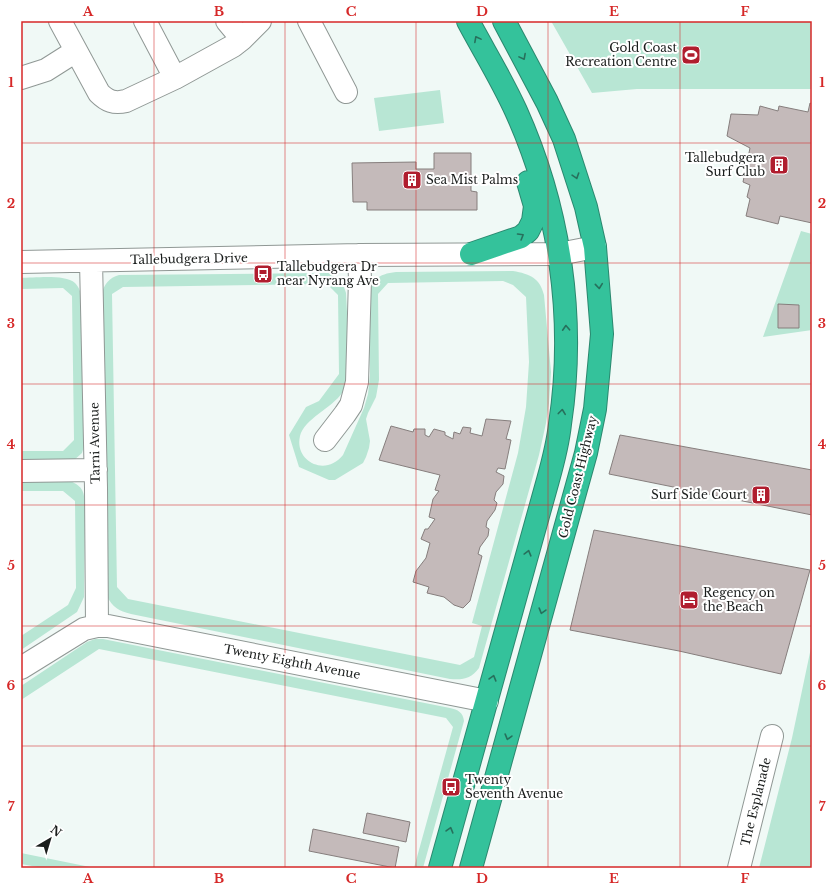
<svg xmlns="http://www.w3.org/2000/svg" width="833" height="889" viewBox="0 0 833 889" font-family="'Libre Baskerville',serif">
	<rect width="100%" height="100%" fill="#f0f9f6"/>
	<!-- green -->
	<path fill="#b8e6d4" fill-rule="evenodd" d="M551,21H812V89H637L592,93Z
		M440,90L444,123L379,131L374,98Z
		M801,231L812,234V330L763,337Z
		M513,271C530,274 540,278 544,295L551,372L549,403L546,423L539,455L479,668C471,679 463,680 450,679L131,614C119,611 112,607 107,596L102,294C104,284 109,278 119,275L328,273C339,275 343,283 346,293C347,314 352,378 342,393C332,408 304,419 300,436C294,462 326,477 343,455L364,408L368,394L370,375L368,300C370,280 378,274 396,272ZM503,281L513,285L526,297L529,362L526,407L518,453L472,623L482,626L474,657L460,665L128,599L117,587L112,294L123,287L327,284L338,295L339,374L319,401L306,407L289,435L299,467L329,480H335L363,463L366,457L369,448L370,441L366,419L368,413L376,397L379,380L378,294L388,283Z
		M21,278C34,278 65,274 75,283C80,288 81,294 82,301L84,446L82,453L73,461L21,464V451H63L74,440L72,296L63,288L21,289Z
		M21,481H70C84,487 84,492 85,506L84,597L77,612L21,650V636L68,605L76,588L75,501L63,491H21Z
		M95,639H103L450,708C458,710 463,712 464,721L423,868H414L453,727L446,718L99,649L21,700V686L87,642Z
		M812,643V793L811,799L812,800V868H759L792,738Z
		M21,853L95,868H43L21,864Z"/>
	<!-- building -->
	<path fill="#c4baba" stroke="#867e7d" d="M810,103L812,104V223L780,216L778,224L746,216L750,199L747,197L750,185L743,182L750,148L727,136L731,114L758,115L760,106L778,111L779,106L808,112Z
		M434,153H471V191L477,192V210H367V202H353L352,163L416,162V169H434Z
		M778,304L799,305V328H778Z
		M486,419L511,421L506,439L511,440L505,469L498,468L496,472L504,476L503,484L496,492L494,500L497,503L495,510L487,521L486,527L489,529L488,536L480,547L478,554L482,556L470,601L463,608L454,605L444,597L427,593L429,587L413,582L416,571L426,558L430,543L421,539L425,529H428L435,519L429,517L433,499L439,491L435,490L440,475L379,460L391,426L413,432L414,429H425V435L429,437L434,429L445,432V435L453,439L454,432L460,434L463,427L471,428L470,433L482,436Z
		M620,435L812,470V515L609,474Z
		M594,530L810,570L781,674L679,651L570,630Z
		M367,813L410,822L406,842L363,833Z
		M313,829L399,847L395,868L309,851Z"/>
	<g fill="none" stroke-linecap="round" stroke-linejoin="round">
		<defs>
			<path id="minor" d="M60,21L99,93C107,101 114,104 126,101L175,78L233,46L242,39L260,21
				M145,21L175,78
				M227,21L242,39
				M309,21L346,92
				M21,78L46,70L76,51
				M91,261L96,488L97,626
				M21,262L359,255L559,254L595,247
				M325,440L345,414L351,405L357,382L360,279L359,255
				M21,471L96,470
				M21,668L84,629L97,626H108L487,701
				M739,868L772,736"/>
			<path id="highway" d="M471,254L521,237L528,231L533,221L535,206L528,182
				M440,868L548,480C553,462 558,443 560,424C576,318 560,209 516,111C502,80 484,51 468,21
				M471,868L586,453L595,409L602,334L595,247L586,207L564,139L547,102L504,21"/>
		</defs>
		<!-- minor casing -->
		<use href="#minor" stroke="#909895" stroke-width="24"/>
		<!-- highway casing -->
		<use href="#highway" stroke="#2b886f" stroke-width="24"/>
		<!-- minor -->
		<use href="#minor" stroke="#fff" stroke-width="22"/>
		<!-- highway -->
		<use href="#highway" stroke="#34c29b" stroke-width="22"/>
	</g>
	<!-- one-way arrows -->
	<defs><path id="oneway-chevron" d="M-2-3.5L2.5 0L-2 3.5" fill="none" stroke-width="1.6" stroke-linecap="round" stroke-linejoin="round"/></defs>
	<g stroke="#27705c">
		<use href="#oneway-chevron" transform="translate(477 39) rotate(-118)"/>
		<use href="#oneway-chevron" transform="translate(523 57) rotate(62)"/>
		<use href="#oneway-chevron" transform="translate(576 176) rotate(72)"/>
		<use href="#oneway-chevron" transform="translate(521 236) rotate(-31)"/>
		<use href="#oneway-chevron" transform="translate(599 286) rotate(84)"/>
		<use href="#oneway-chevron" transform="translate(566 328) rotate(-93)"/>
		<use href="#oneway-chevron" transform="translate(562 412) rotate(-83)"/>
		<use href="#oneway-chevron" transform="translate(528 553) rotate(-75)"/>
		<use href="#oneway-chevron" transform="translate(542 611) rotate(106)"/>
		<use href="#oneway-chevron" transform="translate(493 678) rotate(-74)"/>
		<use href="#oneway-chevron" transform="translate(508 737) rotate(106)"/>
		<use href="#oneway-chevron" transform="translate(450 830) rotate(-74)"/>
	</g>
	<!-- grid -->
	<path fill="none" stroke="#d62828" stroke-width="1" stroke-opacity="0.55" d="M154,21V868M285,21V868M416,21V868M548,21V868M680,21V868M21,143H812M21,263H812M21,384H812M21,505H812M21,626H812M21,746H812"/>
	<!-- icons -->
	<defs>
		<symbol id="stadium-square" viewBox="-11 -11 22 22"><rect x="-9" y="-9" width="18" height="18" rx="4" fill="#b01d2e" stroke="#fff"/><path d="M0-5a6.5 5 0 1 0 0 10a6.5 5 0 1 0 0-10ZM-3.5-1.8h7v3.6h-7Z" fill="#fff"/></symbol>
		<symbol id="building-square" viewBox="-11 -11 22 22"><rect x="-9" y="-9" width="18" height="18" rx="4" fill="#b01d2e" stroke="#fff"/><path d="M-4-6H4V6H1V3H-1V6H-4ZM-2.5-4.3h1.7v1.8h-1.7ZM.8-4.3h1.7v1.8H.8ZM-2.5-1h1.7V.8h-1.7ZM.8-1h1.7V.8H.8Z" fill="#fff"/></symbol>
		<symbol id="bus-square" viewBox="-11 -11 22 22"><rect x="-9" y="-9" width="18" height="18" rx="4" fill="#b01d2e" stroke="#fff"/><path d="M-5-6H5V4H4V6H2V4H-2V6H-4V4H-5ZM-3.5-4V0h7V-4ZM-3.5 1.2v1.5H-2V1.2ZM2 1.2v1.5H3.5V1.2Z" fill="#fff"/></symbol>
		<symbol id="hotel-square" viewBox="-11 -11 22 22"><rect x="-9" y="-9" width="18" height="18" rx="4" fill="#b01d2e" stroke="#fff"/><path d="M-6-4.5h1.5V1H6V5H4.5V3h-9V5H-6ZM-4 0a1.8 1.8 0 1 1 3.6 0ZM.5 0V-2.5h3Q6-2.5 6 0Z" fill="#fff"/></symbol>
	</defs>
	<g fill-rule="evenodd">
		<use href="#stadium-square" x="680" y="44" width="22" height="22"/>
		<use href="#building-square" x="768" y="154" width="22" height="22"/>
		<use href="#building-square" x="401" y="169" width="22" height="22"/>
		<use href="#bus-square" x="252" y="263" width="22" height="22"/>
		<use href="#building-square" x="750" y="484" width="22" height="22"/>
		<use href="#hotel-square" x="678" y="589" width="22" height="22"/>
		<use href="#bus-square" x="440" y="776" width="22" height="22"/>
	</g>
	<g text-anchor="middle" stroke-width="4" stroke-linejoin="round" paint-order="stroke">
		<!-- poi labels -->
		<g font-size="12" fill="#1a1d1c" stroke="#fff" text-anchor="start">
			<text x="677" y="52" text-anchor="end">Gold Coast<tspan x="677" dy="14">Recreation Centre</tspan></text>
			<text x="765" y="162" text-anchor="end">Tallebudgera<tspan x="765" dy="14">Surf Club</tspan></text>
			<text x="426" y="184">Sea Mist Palms</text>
			<text x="277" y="271">Tallebudgera Dr<tspan x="277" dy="14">near Nyrang Ave</tspan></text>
			<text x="747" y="499" text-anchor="end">Surf Side Court</text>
			<text x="703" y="597">Regency on<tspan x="703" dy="14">the Beach</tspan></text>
			<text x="465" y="784">Twenty<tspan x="465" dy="14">Seventh Avenue</tspan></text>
		</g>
		<!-- street labels -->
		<g font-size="12" fill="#1a1d1c" stroke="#fff">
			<text transform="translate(189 259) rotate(-1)" y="4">Tallebudgera Drive</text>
			<text transform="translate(95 443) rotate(-91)" y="4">Tarni Avenue</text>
			<text transform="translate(578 477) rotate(-76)" y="4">Gold Coast Highway</text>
			<text transform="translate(292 662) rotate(11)" y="4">Twenty Eighth Avenue</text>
			<text transform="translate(756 802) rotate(-76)" y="4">The Esplanade</text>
		</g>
	</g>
	<!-- border -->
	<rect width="833" height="889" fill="none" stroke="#ffffff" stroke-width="44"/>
	<!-- north arrow -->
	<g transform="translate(50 839) rotate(38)" stroke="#ffffff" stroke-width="3" paint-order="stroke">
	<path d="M0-3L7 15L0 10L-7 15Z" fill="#1a1d1c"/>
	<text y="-6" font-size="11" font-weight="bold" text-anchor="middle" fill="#1a1d1c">N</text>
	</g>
	<rect x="22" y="22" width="789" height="845" fill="none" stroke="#d62828" stroke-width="1.5"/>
	<g font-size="13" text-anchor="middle" font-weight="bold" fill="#d62828">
		<text x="88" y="16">A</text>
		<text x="219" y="16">B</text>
		<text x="351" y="16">C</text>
		<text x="482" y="16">D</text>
		<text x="614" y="16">E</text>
		<text x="745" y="16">F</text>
		<text x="11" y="87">1</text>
		<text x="822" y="87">1</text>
		<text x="11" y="208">2</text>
		<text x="822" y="208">2</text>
		<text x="11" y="328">3</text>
		<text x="822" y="328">3</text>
		<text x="11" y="449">4</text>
		<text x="822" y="449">4</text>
		<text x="11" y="570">5</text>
		<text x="822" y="570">5</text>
		<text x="11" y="690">6</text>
		<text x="822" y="690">6</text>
		<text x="11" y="811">7</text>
		<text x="822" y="811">7</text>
		<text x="88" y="883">A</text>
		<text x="219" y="883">B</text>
		<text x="351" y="883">C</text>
		<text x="482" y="883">D</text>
		<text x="614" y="883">E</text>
		<text x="745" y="883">F</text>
	</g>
</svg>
